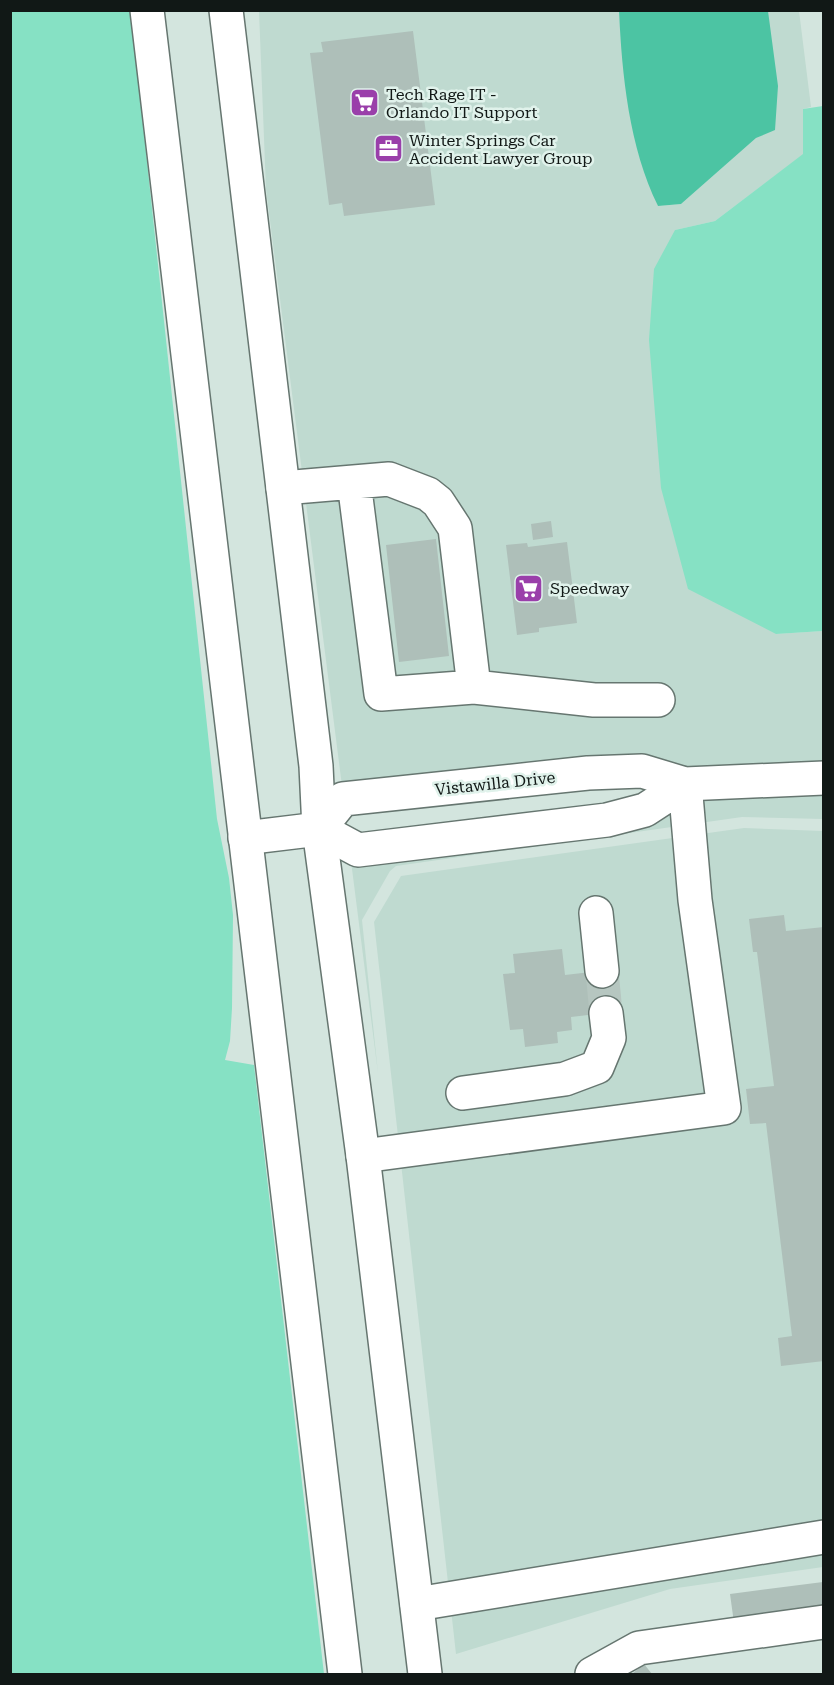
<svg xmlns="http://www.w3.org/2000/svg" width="834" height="1685" viewBox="0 0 834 1685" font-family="'Roboto Serif',serif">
	<rect width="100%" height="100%" fill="#d3e5de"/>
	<!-- built -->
	<path fill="#bfdad0" d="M259,11H619L621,40L639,155L658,206L681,204L756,138L775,129L768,11H799L811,107L803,109L804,154L715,221L675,230L776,634L823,631V765L692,771L688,766L683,769L342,786L266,189Z
		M823,791V819L742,817L396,866L390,871L362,920L378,1073L351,861L695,797Z
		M744,828L823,831V1567L670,1589L456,1654L374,922L401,876Z"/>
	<!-- green -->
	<path fill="#86e1c4" d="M11,11H131L217,819L229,878L233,915L232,1008L230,1041L225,1060L254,1065L324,1674H11Z
		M823,106V631L776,634L688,589L661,488L649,340L654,269L675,230L715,221L803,154V109Z"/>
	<!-- water -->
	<path fill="#4cc4a3" d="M619,11H768L778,86L775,130L756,138L681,204L658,206C629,147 622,75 619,11Z"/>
	<!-- building -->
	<path fill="#aebfb9" d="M413,31L435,205L344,216L342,203L329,205L310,53L323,52L321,42Z
		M551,521L553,537L533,540L531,524Z
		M436,539L449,656L399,662L386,545Z
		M567,542L577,623L539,628V632L517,635L506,545L527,543L528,547Z
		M784,915L786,931L824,927V1361L781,1366L778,1338L792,1336L766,1123L750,1124L746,1089L774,1086L757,952H753L749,919Z
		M562,949L565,975L617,969L622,1011L571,1017L572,1030L557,1032L558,1043L525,1047L523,1029L510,1030L503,974L515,973L513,954Z
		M823,1582L824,1612L734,1623L730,1594Z
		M644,1664L652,1674H632Z"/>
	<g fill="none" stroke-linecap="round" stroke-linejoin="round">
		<!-- minor-tunnel -->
		<path stroke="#b6c6c0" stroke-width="33" stroke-dasharray="33 16" stroke-linecap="butt" d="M602,971L606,1013"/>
		<defs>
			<path id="minor" d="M354,482L381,694L474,687L594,700H658
				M283,488L389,479L428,494L438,502L455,528L474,687
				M319,829L343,799L588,773L642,771L685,784L824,778
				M245,838L319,829L358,850L607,820L645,810L685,784
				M596,913L602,971
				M463,1093L565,1079L597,1067L609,1038L606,1013
				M363,1156L724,1108L695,900L685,784
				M417,1604L824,1537
				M592,1674L639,1648L824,1622"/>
			<path id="major" d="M147,10L345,1674
				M226,10L316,766L319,829L363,1156L425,1674"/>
		</defs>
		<!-- minor casing -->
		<use href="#minor" stroke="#667670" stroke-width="36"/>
		<!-- major casing -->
		<use href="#major" stroke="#667670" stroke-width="36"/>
		<!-- minor -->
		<use href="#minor" stroke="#fff" stroke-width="33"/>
		<!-- major -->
		<use href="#major" stroke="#fff" stroke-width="33"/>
	</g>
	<!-- icons -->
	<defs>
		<symbol id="supermarket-square" viewBox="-11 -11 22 22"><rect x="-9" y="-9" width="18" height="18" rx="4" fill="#9a3faa" stroke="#e0f2eb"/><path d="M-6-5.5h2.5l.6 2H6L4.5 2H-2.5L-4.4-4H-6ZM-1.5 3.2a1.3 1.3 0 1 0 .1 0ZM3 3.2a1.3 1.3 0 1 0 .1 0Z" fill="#fff"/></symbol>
		<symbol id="office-square" viewBox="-11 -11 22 22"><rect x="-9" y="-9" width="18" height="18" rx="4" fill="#9a3faa" stroke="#e0f2eb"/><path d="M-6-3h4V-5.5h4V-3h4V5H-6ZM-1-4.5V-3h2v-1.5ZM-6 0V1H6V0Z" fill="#fff"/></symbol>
	</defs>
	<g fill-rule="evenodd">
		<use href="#supermarket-square" x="348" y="86" width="33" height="33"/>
		<use href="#office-square" x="372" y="132" width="33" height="33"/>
		<use href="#supermarket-square" x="512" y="572" width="33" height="33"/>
	</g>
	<g text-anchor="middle" stroke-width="5" stroke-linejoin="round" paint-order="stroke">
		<!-- poi labels -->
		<g font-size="16" fill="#111816" stroke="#e0f2eb" text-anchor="start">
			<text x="386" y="100">Tech Rage IT -<tspan x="386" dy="18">Orlando IT Support</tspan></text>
			<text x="409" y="146">Winter Springs Car<tspan x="409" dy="18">Accident Lawyer Group</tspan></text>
			<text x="550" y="594">Speedway</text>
		</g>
		<!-- street labels -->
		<g font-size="16" fill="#111816" stroke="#e0f2eb">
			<text transform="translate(495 783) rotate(-6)" y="6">Vistawilla Drive</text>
		</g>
	</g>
	<!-- border -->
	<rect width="834" height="1685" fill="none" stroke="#111816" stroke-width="24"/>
</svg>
